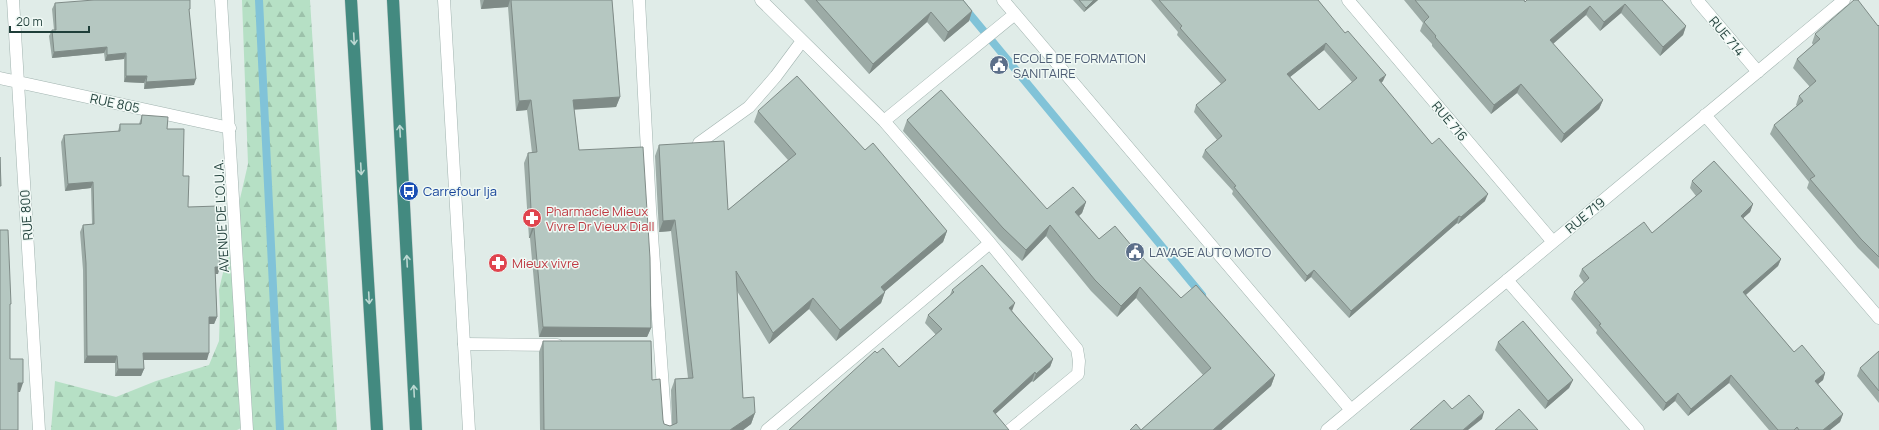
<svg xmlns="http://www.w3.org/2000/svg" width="1879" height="430" viewBox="0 0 1879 430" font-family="Manrope,sans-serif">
	<defs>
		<pattern id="forest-firs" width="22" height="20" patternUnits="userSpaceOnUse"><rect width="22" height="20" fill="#b6e0c5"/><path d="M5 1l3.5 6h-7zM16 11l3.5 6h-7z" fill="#9cc1aa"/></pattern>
	</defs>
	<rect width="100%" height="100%" fill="#e0ece8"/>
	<!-- forest -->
	<path fill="url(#forest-firs)" d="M242,0H310L337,430H252L251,423L237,430H51L55,381L116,397L156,381L209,365L219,341L220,310L219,290L248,164Z"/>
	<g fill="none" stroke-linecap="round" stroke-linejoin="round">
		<!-- stream -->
		<path stroke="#81c3d8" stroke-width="8" d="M259,0L280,430
			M958,0L1202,295"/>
		<defs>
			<path id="minor" d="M13,0L39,430
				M639,0L650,208L666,430
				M761,0L884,121L990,243L1077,349L1079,361L1078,374L1010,430
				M1003,0L1351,410
				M1348,0L1553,242
				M1697,0L1758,72
				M0,78L230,128
				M1705,115L1879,318
				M884,121L1015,14
				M699,143L749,107L776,76L802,41
				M1507,280L1638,430
				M464,344L557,345
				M767,430L990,243
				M1327,430L1844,0"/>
			<path id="tertiary" d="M221,0L247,430
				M444,0L469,430"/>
			<path id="trunk" d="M351,0L377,430
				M393,0L416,430"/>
		</defs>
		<!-- minor casing -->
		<use href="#minor" stroke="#a2b4b0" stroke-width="13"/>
		<!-- tertiary casing -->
		<use href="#tertiary" stroke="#a2b4b0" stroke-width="13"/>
		<!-- trunk casing -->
		<use href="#trunk" stroke="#c0c9c8" stroke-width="13"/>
		<!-- minor -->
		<use href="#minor" stroke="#fff" stroke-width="12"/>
		<!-- tertiary -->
		<use href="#tertiary" stroke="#fff" stroke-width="12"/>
		<!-- trunk -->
		<use href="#trunk" stroke="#438a80" stroke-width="12"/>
	</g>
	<!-- wall -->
	<path fill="#9caba6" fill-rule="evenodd" d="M480,0H612L620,97L616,107L574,109L579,150L651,328L647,337H539L530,238H529L524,163L528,153H532L527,110L516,111L508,7L481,9Z
		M804,0H963L972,11L969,21L944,42L927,22L869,74Z
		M1073,0H1098L1084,12Z
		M1151,0H1318L1383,81L1381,83L1432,144L1485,201L1458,224L1457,223L1349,318L1311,277L1305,282L1232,194L1233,191L1202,157L1205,150L1217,140L1194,112L1196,105L1221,84L1177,35L1178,32ZM1324,50L1352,82L1319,110L1290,77Z
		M1404,0H1524L1525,2L1662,0L1686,26L1683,35L1660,56L1621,13L1600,31L1586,15L1553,44L1603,100L1599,109L1561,143L1517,93L1491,114L1432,46V44L1420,31L1423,23Z
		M55,3L189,12L194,85L144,89V83L124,82V59L105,61L104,53L52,58L49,36L52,30H54L52,9Z
		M1879,25V269L1858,248L1807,188L1809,182L1770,134L1774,125L1797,106L1796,105L1799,96L1810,87L1793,68L1797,59L1813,45L1812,43L1815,34Z
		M758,111L865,150L947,231L943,242L885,291L881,303L836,341L809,309L769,344L737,291L743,398L755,413L751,424L743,430H540L539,352L543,341L652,380L664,424L670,426L672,425L671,390L675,379L688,378L671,231L659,232L655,156L659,145L728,210L788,160L754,122Z
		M142,115L167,129L183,176L188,207L218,274H215L217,317L214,324H209L207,360H143L144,369L141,376H115V363H84L83,270L80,232L83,225L92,224L91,188L65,191L61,142L64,135L118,131L120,124H139Z
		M907,120L1047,209L1086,202L1082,213L1079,216L1099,239L1136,251L1181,298L1275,375L1271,386L1221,430H1130H1141L1203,375L1136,298L1117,317L1091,291L1046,236L1022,261L999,239L903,131Z
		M1692,181L1753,204L1750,212L1743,218L1781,259L1778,266L1746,295L1794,352L1825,373L1823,380L1818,384L1843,414L1840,422L1830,430H1769L1729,383L1688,416L1675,401L1663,411L1596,333L1597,330L1571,299L1574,292L1584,283L1579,276L1582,269L1652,233L1696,196L1690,188Z
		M952,290L1012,311L1053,359L1050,367L1033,382L1032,381L995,414L789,430L877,353L899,367L936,335L925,323L928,315L950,295Z
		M1498,342L1573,380L1569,388L1545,409L1495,350Z
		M1879,351V403L1857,376L1860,368Z"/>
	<!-- shaded-wall -->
	<path fill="#7f8b87" d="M484,0H510L508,7L481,9Z
		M1094,0H1098L1084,12L1086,8Z
		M1625,4L1621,13L1600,31L1604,22Z
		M1590,6L1586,15L1547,49L1550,40Z
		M972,11L969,21L944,42L948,32Z
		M931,12L927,22L869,74L873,64Z
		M1686,26L1683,35L1660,56L1663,47Z
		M1326,43L1324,50L1285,81L1287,74Z
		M107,47L104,53L52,58L54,52Z
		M126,53L124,59L105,61L107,55Z
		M1386,75L1383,81L1377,87L1379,80Z
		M126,76H147L144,83L124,82Z
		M196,79L194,85L144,89L146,82Z
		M1521,84L1517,93L1491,114L1494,105Z
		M620,97L616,107L570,110L573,100Z
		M531,100L527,110L516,111L519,101Z
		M1603,100L1599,109L1561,143L1564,134Z
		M93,182L91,188L65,191L68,184Z
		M1488,194L1485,201L1458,224L1461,217Z
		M1086,202L1082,213L1071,223L1075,212Z
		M1753,204L1750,212L1738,223L1741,216Z
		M1459,216L1457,223L1349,318L1351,311Z
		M675,220L671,231L659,232L663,221Z
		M1050,225L1046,236L1022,261L1026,250Z
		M532,228H534L530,238H529Z
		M947,231L943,242L877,298L881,287Z
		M1781,259L1778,266L1741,299L1743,292Z
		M215,267H220L218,274H212Z
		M1314,270L1311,277L1305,282L1307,276Z
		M1140,287L1136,298L1117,317L1121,306Z
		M885,292L881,303L836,341L840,330Z
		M813,298L809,309L769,344L773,333Z
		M1015,303L1012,311L1009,308Z
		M209,317H217L214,324H206Z
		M543,327L651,328L647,337H539Z
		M143,353H209L207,360H141Z
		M87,356H117L115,363H84Z
		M1053,359L1050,367L1033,382L1036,374Z
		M118,369H144L141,376H115Z
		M1035,372L1032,381L990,419L993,411Z
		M1825,373L1823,380L1812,389L1815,381Z
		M1275,375L1271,386L1221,430H1213Z
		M1731,375L1729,383L1688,416L1691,409Z
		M1573,380L1569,388L1545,409L1548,401Z
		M18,383H23L20,392H15Z
		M1678,393L1675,401L1663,411L1666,403Z
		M1484,412L1482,419L1468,430H1463Z
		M755,413L751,424L743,430H730Z
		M1843,414L1840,422L1830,430H1823Z"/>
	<!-- building -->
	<path fill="#b5c7c1" stroke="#7f8b87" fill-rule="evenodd" d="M94,0H190V9H189L196,79L146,82L147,76H126V53L107,55V47L54,52L52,30H56L55,3Z
		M511,0H612L620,97L573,100L579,150L643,147L650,258L651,328L543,327L534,228H532L528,153L537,152L531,100L519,101Z
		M816,0H963L972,11L948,32L931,12L873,64Z
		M1079,0H1094L1086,8Z
		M1159,0H1318L1345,33L1348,31L1386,75L1379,80L1432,144L1439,138L1488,194L1461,217L1459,216L1351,311L1314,270L1307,276L1234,187L1236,186L1205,150L1222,136L1196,105L1226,80L1180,28L1182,26ZM1326,43L1357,78L1319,110L1287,74Z
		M1415,0H1524L1525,2L1527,0H1662L1686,26L1663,47L1625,4L1604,22L1590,6L1550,40L1603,100L1564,134L1521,84L1494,105L1435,37L1436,36L1424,22L1429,17Z
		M1854,0H1858L1878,26L1879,25V257L1861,239L1810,179L1815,176L1774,125L1803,101L1799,96L1816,81L1797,59L1820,39L1815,34Z
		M797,76L865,150L873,143L947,231L881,287L885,292L840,330L813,298L773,333L736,271L743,398L754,397L755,413L730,430H544L543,341H651L652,380L660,379L663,420L664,424L670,426L677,423L675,379L693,378L675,220L663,221L659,145L724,141L728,210L796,154L758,111Z
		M941,90L1047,209L1073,187L1086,202L1075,212L1099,239L1115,226L1136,251L1181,298L1196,285L1275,375L1213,430H1130L1136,424L1141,430L1211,368L1140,287L1121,306L1095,280L1050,225L1026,250L1003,228L907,120Z
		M142,115L168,117L167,129H184L183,176H189L188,207L218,206L220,267H215L217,317H209V353H143L144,369H118L117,356H87L86,263L83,225L94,224L93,182L68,184L64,135L120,131V124H141Z
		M0,157L1,186H0Z
		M1714,161L1753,204L1741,216L1781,259L1743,292L1794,352L1802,345L1825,373L1815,381L1843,414L1823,430H1799L1797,427L1794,430H1778L1731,375L1691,409L1678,393L1666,403L1599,325L1601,324L1574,292L1589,278L1582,269L1644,222L1652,233L1702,191L1692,181Z
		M0,230H8L11,304H10V359H23V383H18V430H0Z
		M982,265L1015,303L1009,308L1053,359L1036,374L1035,372L993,411L1009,430H789L875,351L877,353L883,348L899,367L942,329L928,315L954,292L952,290Z
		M1523,321L1573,380L1548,401L1498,342Z
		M1879,351V391L1860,368Z
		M1469,395L1484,412L1463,430H1410L1444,400L1452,409Z
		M1519,409L1538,430H1495Z"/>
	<!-- one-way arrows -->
	<defs><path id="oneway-shaft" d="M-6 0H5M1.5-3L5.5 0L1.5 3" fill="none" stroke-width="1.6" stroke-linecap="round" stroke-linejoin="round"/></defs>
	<g stroke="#bcd8d2">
		<use href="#oneway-shaft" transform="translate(354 39) rotate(87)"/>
		<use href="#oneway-shaft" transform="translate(400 131) rotate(-93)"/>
		<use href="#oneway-shaft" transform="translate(361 169) rotate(87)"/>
		<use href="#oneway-shaft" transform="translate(407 261) rotate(-93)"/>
		<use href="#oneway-shaft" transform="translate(369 298) rotate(87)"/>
		<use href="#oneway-shaft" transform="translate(414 391) rotate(-93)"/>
	</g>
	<!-- icons -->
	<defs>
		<symbol id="civic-disc" viewBox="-11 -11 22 22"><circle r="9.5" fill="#5c6f8a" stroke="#f0f9f5"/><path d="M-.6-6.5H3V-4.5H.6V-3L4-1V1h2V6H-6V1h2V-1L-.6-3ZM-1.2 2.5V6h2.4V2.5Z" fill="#fff"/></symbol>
		<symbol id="bus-disc" viewBox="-11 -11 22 22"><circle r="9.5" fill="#1a4fb4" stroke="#f0f9f5"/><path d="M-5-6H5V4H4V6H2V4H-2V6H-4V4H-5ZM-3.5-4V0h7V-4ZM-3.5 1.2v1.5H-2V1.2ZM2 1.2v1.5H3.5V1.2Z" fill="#fff"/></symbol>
		<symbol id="pharmacy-disc" viewBox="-11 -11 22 22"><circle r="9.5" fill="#e0444e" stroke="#f0f9f5"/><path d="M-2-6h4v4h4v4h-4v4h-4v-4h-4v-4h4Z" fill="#fff"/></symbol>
	</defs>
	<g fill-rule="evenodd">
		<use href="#civic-disc" x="988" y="54" width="22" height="22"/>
		<use href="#bus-disc" x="398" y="180" width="22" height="22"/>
		<use href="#pharmacy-disc" x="521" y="207" width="22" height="22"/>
		<use href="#civic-disc" x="1124" y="241" width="22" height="22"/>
		<use href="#pharmacy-disc" x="487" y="252" width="22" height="22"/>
	</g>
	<g text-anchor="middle" stroke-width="3" stroke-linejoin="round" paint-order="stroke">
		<!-- street labels -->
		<g font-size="13" fill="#1f3e39" stroke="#f0f9f5">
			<text transform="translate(1727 36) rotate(50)" y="5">RUE 714</text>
			<text transform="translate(115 103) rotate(12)" y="5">RUE 805</text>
			<text transform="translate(1450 121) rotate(50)" y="5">RUE 716</text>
			<text transform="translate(26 215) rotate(-94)" y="5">RUE 800</text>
			<text transform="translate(1585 215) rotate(-40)" y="5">RUE 719</text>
			<text transform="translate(221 216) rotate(-93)" y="5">AVENUE DE L'O.U.A.</text>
		</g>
		<!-- service labels -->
		<g font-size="13" fill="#4e5e75" stroke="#f0f9f5" text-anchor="start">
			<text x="1013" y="63">ECOLE DE FORMATION<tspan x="1013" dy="15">SANITAIRE</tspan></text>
			<text x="1149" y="257">LAVAGE AUTO MOTO</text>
		</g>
		<!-- transit labels -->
		<g font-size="13" fill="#164399" stroke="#f0f9f5" text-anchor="start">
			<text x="423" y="196">Carrefour Ija</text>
		</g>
		<!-- health labels -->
		<g font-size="13" fill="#be3a42" stroke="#f0f9f5" text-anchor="start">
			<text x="546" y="216">Pharmacie Mieux<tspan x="546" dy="15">Vivre Dr Vieux Diall</tspan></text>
			<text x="512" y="268">Mieux vivre</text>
		</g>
	</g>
	<!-- scale -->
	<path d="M10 26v6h79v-6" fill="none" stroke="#1f3e39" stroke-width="2"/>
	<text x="16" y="26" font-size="12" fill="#1f3e39" stroke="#f0f9f5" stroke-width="3" paint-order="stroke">20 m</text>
</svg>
